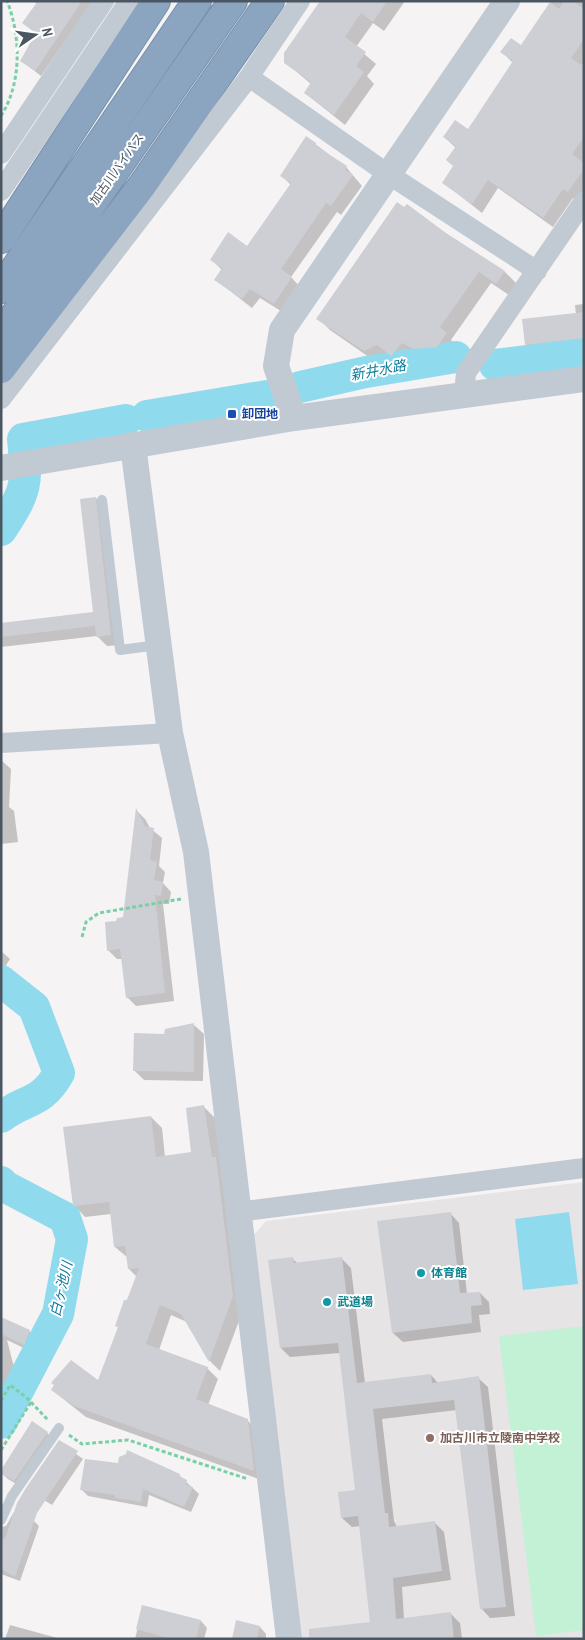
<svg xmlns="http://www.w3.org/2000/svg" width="585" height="1640" viewBox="0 0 585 1640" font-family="'Archivo Narrow','Noto Sans JP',sans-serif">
	<rect width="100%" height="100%" fill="#f5f3f3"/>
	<!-- education -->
	<path fill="#e6e4e5" d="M584,1182V1639H300L253,1236L266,1221Z"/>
	<!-- green -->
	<path fill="#c3f1d5" d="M584,1326V1630L536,1636L499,1336Z"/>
	<!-- water -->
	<path fill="#90daee" d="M569,1212L578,1284L523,1290L515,1219Z"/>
	<!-- shadow -->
	<path fill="#0003" d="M34,1H93L41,76L22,61L37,34L23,23L37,4Z
		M322,1H405L384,31L373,23L356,47L376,64L367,76L374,84L345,125L305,93L311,84L285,62Z
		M552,1H584V63L581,66L584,68V192L578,201L573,198L553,227L498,188L482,213L444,183L454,167L456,148L444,137L468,131L513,63L502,52L521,47Z
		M315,144L346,167L362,186L341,215L337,212L291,277L301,288L284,313L260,298L252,308L216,280L222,270L212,260L248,248L291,185L282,176Z
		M446,234L505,272L516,283L509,295L491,283L451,340L457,346L449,358L427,360L415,354L404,367L390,357L376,362L330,330L318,318Z
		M584,304V348L536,354L526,344L576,315L575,305Z
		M96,498L105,508L120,645L107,646L97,636L1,647V624L95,613Z
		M1,760L11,769L9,807L14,811L18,842L1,844Z
		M137,811L145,819L150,828L162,838L159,866L165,872L163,883L171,892L169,904H163L174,1001L136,1006L127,997L122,959H117L109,951L117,922L124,918Z
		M1,951L10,959L3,970L1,969Z
		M194,1025L204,1034L203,1081L144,1080L134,1070L165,1035Z
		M204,1107L215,1118L244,1308L220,1371L210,1361L187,1322L171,1315L159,1350L207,1368L218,1379L208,1405L247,1420L258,1431L264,1481L86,1417L52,1390L98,1382L119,1328L116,1326L137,1277L129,1269L127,1257L115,1247L111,1214L85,1217L75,1206L65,1128L151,1117L162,1128L165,1157L193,1153Z
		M450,1213L459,1223L467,1294L480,1293L489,1302L490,1314L479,1315L481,1332L403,1342L393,1333Z
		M341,1258L351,1268L365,1383L431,1375L439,1384L478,1378L488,1387L515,1616L490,1618L481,1608L457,1410L382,1419L394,1521L397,1527L434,1522L444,1532L451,1580L402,1587L404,1619L451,1614L460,1623L462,1639H324L372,1623L361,1526L352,1527L342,1518L357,1491L340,1353L290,1357L281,1348L293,1259L298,1264Z
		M1,1319L29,1331L37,1340L32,1352L7,1340L15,1371L12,1372L15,1383L1,1386Z
		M47,1433L54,1439L21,1487L8,1479L1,1473Z
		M59,1442L83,1459L52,1505L34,1494Z
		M179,1475L199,1494L191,1512L149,1495L147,1507L88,1496L81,1489Z
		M14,1512L34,1521L39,1526L20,1581L1,1574V1527L6,1526Z
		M143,1606L201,1621L207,1628L204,1639H135Z
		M10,1625L61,1639H5Z
		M260,1627L266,1634V1639H233Z"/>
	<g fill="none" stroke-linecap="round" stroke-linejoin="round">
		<!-- river -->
		<path stroke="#90daee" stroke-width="32" d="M495,365L584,354
			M300,387L366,372L456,357
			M147,416L267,396
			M1,530C26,492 28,485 23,439L126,420
			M1,981L34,1007L59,1073C41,1105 26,1098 1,1117
			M1,1182L6,1187L65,1218L72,1239L58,1314L1,1423"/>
	</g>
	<!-- building -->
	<path fill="#cdcfd5" d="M38,1H82L35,71L20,61L36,33L22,23Z
		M320,1H387L373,22L361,13L345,37L366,52L356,66L364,72L334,115L304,93L311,82L284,63V53Z
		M564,1H573L584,9V39L571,58L584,67V137L572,154L584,163V169L568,192L563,189L543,218L488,180L472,204L442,183L453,166L446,160L456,146L443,137L455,120L468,129L513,61L500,52L511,38L521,45L550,2L559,9Z
		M306,136L316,143V146L347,166L345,170L353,175L331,206L326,203L281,269L292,277L274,304L250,289L242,299L214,280L222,268L210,260L228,232L247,246L291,183L280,176Z
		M397,202L404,207L407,204L446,233L505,271L496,284L479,272L440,327L447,333L437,347L414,349L402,343L391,356L377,345L364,351L316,319Z
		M584,312V338L525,345L522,319Z
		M96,497L111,635L96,637L95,626L1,637V623L93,612L80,499Z
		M136,808L145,826L154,828L150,860L157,862L154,880L163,882L161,896L155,895L165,993L126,998L120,949L107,951L105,922L116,921L117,918L123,917Z
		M194,1023V1072L133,1071L134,1033L164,1034L165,1029Z
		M204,1105L212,1157H216L233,1296L209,1362L181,1314L160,1305L146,1344L208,1367L196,1399L248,1419L254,1471L74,1406L51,1390L54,1385L51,1383L71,1360L98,1380L118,1327L115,1326L124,1300H127L139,1268L128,1269L125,1246L114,1247L109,1202L73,1206L63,1127L151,1116L156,1157L191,1152L186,1108Z
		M451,1212L460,1293L480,1292L482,1305L471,1306L472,1323L392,1333L377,1221Z
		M293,1257L294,1263L342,1257L357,1383L431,1374L432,1383L479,1376L506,1607L480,1609L454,1400L373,1409L385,1513H388L389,1527L435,1521L442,1571L393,1578L396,1619L451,1612L454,1639H309V1629L370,1622L358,1516L341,1518L338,1492L355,1490L338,1343L280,1348L268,1260Z
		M1,1317L30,1330L24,1345L1,1334Z
		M32,1421L48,1432L14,1481L1,1474V1470Z
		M59,1440L78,1451L37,1513L15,1577L1,1569V1538L5,1539L17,1503L26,1488Z
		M127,1450L180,1474L179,1476L187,1480L186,1484L193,1487L184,1507L143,1489L141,1502L115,1498V1495L80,1490L85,1459L118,1463L119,1457L126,1454Z
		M142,1605L201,1620L196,1639H171L136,1629Z
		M236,1620L260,1626L257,1639H232Z"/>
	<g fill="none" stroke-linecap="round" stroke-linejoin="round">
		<defs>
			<path id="motorway" d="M1,239L156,1
				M1,289L197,1
				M1,335L233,1
				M1,369L141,187L270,1"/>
		</defs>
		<!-- motorway casing -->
		<use href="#motorway" stroke="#7690ad" stroke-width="30"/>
		<!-- path -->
		<path stroke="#7ad0a6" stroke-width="3" stroke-dasharray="4 2.5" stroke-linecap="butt" d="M1,116C22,83 21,36 7,1
			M82,937L86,922L99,913L181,899
			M1,1401L10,1385L26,1397L48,1420
			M69,1435L82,1444L128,1440L248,1479
			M1,1450L31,1402"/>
		<!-- service -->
		<path stroke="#c1cad2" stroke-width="10" d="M102,500L120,650L158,645
			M1,1520L12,1496L59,1428"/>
		<!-- minor -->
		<path stroke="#c1cad2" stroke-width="20" d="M249,77L388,174L537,271
			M1,154L104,1
			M1,191L129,1
			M464,395L466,373L584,201
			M1,399L249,77L300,1
			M1,743L170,733
			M237,1212L584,1168"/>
		<!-- tertiary -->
		<path stroke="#c1cad2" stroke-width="26" d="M294,418L276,366L282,330L507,1
			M133,445L170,733L196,852L289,1639
			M1,468L294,418L584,379"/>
		<!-- motorway -->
		<use href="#motorway" stroke="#8ba5c1" stroke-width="28"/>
	</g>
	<!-- markers -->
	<rect fill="#1a4fb4" stroke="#fff" stroke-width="2" x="227" y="409" width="10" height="10" rx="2.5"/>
	<g fill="#0f9aa8" stroke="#fff" stroke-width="2">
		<circle cx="421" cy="1273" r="5"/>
		<circle cx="327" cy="1302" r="5"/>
	</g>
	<circle fill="#8d6e63" stroke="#fff" stroke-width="2" cx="430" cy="1438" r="5"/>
	<g text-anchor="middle" stroke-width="4" stroke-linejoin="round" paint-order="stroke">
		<!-- street labels -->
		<g font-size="12" fill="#4a5661" stroke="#fff">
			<text transform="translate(117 169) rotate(-55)" y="4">加古川バイパス</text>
		</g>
		<!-- transit labels -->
		<g font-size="12" font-weight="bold" fill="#164399" stroke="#fff" text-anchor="start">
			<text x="242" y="418">卸団地</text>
		</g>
		<!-- culture labels -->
		<g font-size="12" font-weight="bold" fill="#0d838f" stroke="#fff" text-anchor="start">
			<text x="431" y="1277">体育館</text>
			<text x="337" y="1306">武道場</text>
		</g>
		<!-- education labels -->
		<g font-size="12" font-weight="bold" fill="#785e54" stroke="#fff" text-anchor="start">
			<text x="440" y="1442">加古川市立陵南中学校</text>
		</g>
		<!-- water labels -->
		<g font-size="14" font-style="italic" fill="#0c7c9b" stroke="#fff">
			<text transform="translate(378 370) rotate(-11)" y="5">新井水路</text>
			<text transform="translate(61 1289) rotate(-77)" y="5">白ヶ池川</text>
		</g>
	</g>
	<!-- border -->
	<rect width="585" height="1640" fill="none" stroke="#4a5661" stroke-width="5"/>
	<!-- north arrow -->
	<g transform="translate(35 35) rotate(77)" stroke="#ffffff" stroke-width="4" paint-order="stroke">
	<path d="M0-4L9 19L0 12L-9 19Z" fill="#4a5661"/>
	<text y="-8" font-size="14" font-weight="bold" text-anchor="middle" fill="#4a5661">N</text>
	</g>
</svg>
